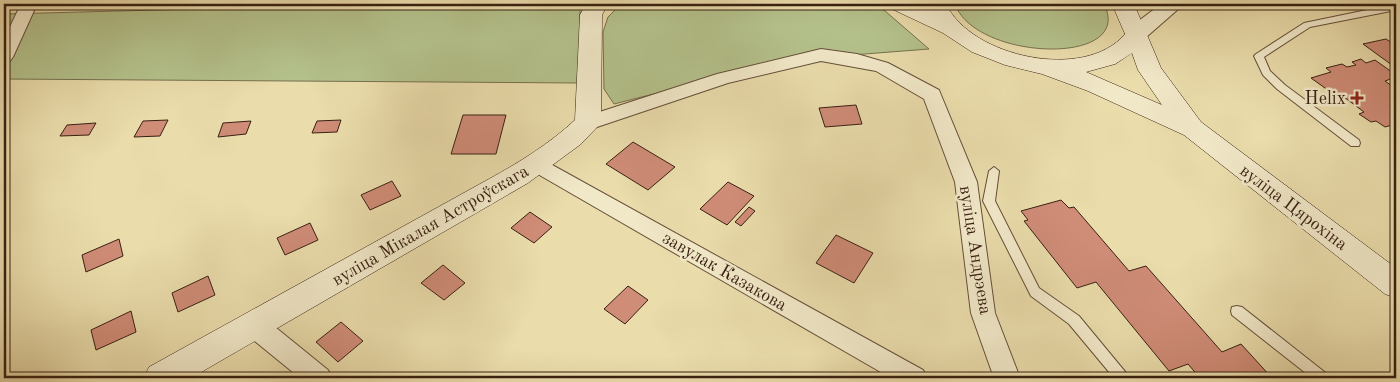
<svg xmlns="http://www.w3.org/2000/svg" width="1400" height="382" viewBox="0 0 1400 382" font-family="'Old Standard TT',serif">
	<rect width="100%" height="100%" fill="#eadcab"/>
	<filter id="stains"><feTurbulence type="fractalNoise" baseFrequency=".004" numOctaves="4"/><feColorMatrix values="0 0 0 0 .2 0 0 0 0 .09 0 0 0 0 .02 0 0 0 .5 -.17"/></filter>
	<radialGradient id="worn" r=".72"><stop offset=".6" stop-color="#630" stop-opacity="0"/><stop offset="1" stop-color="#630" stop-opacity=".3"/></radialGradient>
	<!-- green -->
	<path fill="#b4c18b" stroke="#76704e" d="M387,4H580V83L4,79V14Z
		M627,4H867L884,10L929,49L839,56L705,81L614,104L604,89L603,32L608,17L616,9Z
		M955,4H1104C1136,67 975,61 955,4Z"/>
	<!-- building -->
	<path fill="#cf8c77" stroke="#392012" d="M1386,39L1392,43L1396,42V68L1363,44Z
		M1361,59L1366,63L1375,60L1396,75V77L1385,81L1396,89V124L1385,127L1376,121L1371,122L1359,114L1364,112L1344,97L1339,98L1311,78L1331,72L1326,68L1342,64L1347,67L1356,65L1352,62Z
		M856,105L862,124L825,127L819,108Z
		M463,115H506L496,154H451Z
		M168,120L160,136L134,137L143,121Z
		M341,120L337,132L312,133L317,121Z
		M251,121L246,134L218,137L223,123Z
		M96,123L89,135L60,136L67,125Z
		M633,142L675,167L648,190L606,164Z
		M392,181L401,196L370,210L361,195Z
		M728,182L754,196L727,225L700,209Z
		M1061,200L1069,208L1074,207L1129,271L1146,266L1222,352L1241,344L1272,378H1200L1188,364L1169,371L1096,282L1077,288L1024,221L1028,220L1021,211Z
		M749,207L755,211L741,226L735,222Z
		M530,212L552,227L534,243L511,228Z
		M310,223L318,240L285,255L277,238Z
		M836,235L873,253L854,283L816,263Z
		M119,239L123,256L86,272L82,255Z
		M443,265L465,283L444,300L421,283Z
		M208,276L215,295L178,312L172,293Z
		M628,286L648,300L625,324L604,309Z
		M131,311L136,332L96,350L91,330Z
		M341,322L363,341L338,362L316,342Z"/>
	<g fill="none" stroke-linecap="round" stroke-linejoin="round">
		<defs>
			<path id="service" d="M1396,4V10L1310,27L1264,57L1270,71L1285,85L1359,140L1360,143L1359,146H1351L1277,89L1263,75L1254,56L1256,54L1304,23Z
				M994,167L999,171L995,201L1039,288L1079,316L1127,374L1129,378H1114L1069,324L1031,296L983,201L989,171Z
				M1237,306L1242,307L1327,374L1329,378H1312L1232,315L1231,311L1232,307Z"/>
			<path id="minor" d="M21,4H37L13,57L10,61L4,63V39Z
				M821,49L857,54L888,63L939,90L941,95L977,182L995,313L1020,378H994L971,313L955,182L924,99L876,71L821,61L728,83L588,130L581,128L578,123L581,118L717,74Z
				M536,156L923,370L927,378H891L529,169L526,164L529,159Z
				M255,315L264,318L328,370L332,378H300L246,334L243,326L246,318Z"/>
			<path id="tertiary" d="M1161,4H1184L1144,39L1136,41L1128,39L1125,34L1128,29Z"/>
			<path id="secondary" d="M586,4H608L602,15L601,123L581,144L528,183L191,378H144L149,367L489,179C520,162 549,144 575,120L580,15Z
				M889,4H917L926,8L924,4H946C971,57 1085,82 1125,34L1112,4H1134L1161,68L1201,122L1396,268V298L1385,294L1184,135L1088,91L1042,74L1005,65L972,52L943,33L892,9ZM1132,53L1138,70L1162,105L1086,72L1115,64Z"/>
		</defs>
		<!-- service casing -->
		<use href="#service" stroke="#654f38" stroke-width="2"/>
		<!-- minor casing -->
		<use href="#minor" stroke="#654f38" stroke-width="2"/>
		<!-- tertiary casing -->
		<use href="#tertiary" stroke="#654f38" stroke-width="2"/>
		<!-- secondary casing -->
		<use href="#secondary" stroke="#392012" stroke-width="1"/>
		<!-- service -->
		<use href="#service" fill="#f1e8c8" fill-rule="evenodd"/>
		<!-- minor -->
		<use href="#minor" fill="#f1e8c8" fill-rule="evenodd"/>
		<!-- tertiary -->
		<use href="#tertiary" fill="#f1e8c8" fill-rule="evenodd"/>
		<!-- secondary -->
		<use href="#secondary" fill="#f1e8c8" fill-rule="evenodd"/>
	</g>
	<!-- markers -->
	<path fill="#8f2418" stroke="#f1e8c8" stroke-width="2" d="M1354.5 90.5h5v5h5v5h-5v5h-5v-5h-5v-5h5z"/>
	<g text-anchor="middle" stroke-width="5" stroke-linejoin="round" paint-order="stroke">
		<!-- poi labels -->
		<g font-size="18" fill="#392012" stroke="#f1e8c8" text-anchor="end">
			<text x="1346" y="104">Helix</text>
		</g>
		<!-- street labels -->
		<g font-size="18" fill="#392012" stroke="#f1e8c8">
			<text transform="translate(1294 207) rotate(37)" y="6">вуліца Цярохіна</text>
			<text transform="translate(430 225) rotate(-30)" y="6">вуліца Мікалая Астроўскага</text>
			<text transform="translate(976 250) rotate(81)" y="6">вуліца Андрэева</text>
			<text transform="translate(725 271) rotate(30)" y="6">завулак Казакова</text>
		</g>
	</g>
	<!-- margin -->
	<rect width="1400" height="382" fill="none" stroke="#eadcab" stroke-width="20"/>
	<rect x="5" y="5" width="1390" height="372" fill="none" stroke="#392012" stroke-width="2.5"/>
	<rect x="10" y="10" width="1380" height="362" fill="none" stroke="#392012"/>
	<rect width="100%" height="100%" filter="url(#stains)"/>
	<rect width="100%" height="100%" fill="url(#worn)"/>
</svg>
